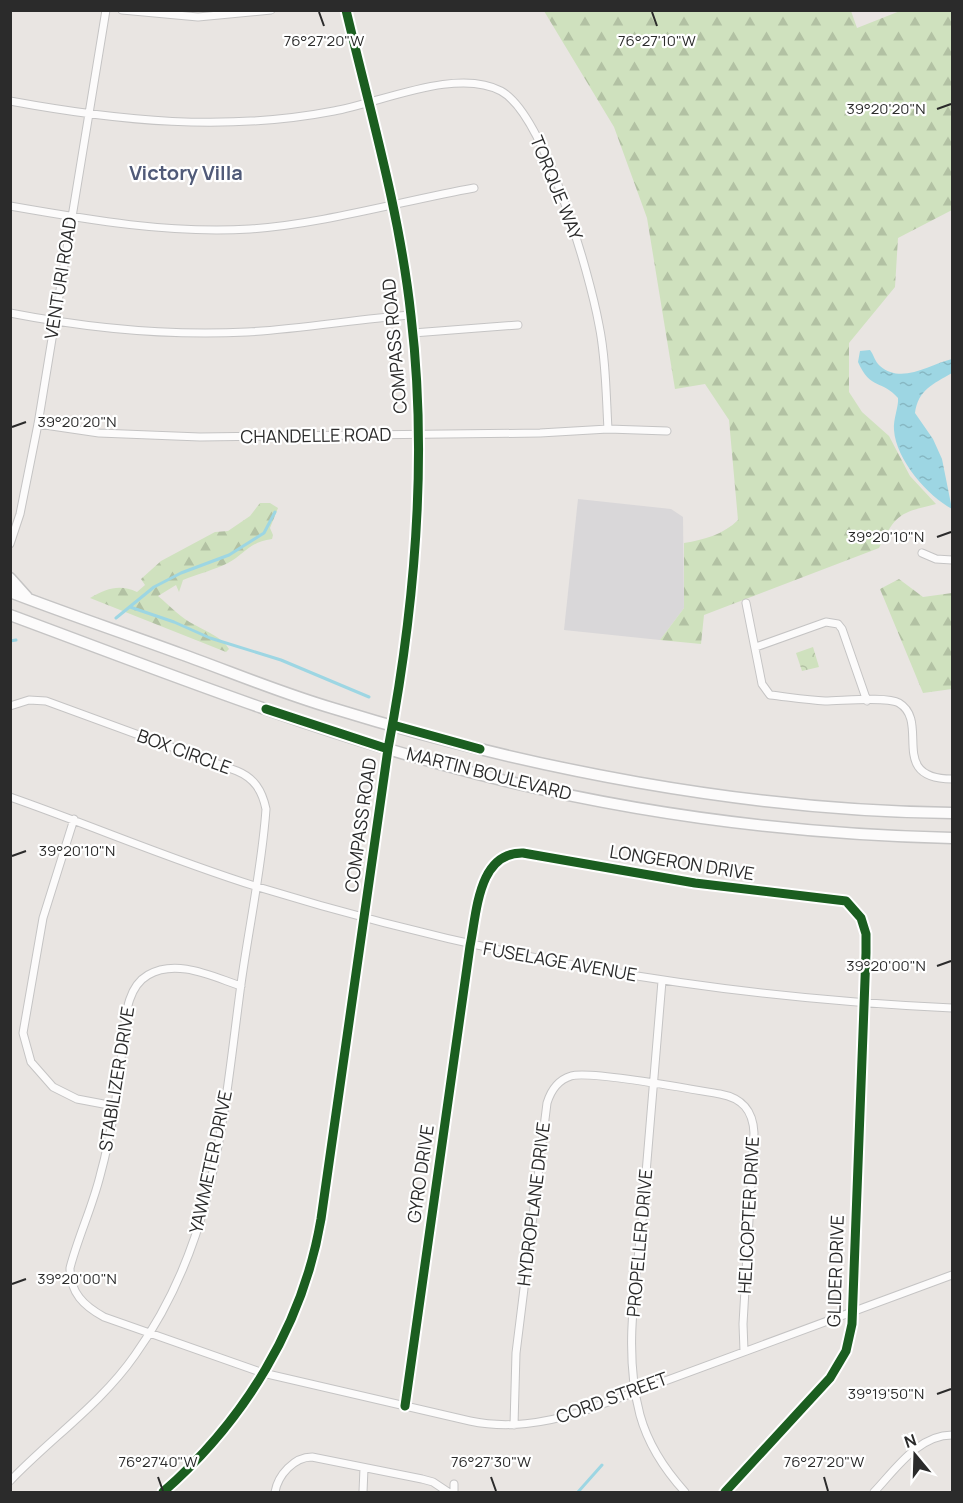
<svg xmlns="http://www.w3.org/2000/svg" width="963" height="1503" viewBox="0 0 963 1503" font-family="Manrope,sans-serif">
	<defs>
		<pattern id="forest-firs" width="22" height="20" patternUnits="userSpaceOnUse" patternTransform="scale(1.5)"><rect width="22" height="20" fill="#cfe1be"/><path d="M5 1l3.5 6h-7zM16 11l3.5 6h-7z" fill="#b2c1a3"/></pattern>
		<pattern id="park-crowns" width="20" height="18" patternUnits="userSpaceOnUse" patternTransform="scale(1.5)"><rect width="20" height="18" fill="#cfe1be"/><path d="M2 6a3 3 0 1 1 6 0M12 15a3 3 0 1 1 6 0" fill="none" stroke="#b2c1a3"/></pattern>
		<pattern id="water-ripples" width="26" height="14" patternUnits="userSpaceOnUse" patternTransform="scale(1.5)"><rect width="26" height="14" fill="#9dd6e3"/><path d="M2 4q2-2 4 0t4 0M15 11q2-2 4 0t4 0" fill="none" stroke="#87b8c3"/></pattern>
	</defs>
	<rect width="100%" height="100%" fill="#e9e5e2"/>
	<!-- industrial -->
	<path fill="#d9d7d9" d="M578,499L671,509L683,517L684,608L660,640L564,630Z"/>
	<!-- forest -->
	<path fill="url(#forest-firs)" d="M544,11H851L857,28L900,11H952V210L898,238L895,287L849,343V392L862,412L889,436L910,476L936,504C899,513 896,514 879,548L704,615L701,644L660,640L684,608V543C704,540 724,534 738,520L729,420L705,384L675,389L647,218L614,127Z
		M260,503H270L278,508L270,528L273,535L272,539C249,542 245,554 228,563C214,570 198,574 183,580L179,592L176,585L158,596C170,606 181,618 195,625C207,632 222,637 229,649L226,652L90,598C107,588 120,584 137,592L145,585L141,579L161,561L215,532L228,531L250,516Z
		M899,579L923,597L952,593V689L923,693L880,589Z"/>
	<!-- park -->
	<path fill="url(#park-crowns)" d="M813,647L819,667L802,671L796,653Z"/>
	<!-- water -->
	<path fill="url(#water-ripples)" d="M870,350C874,355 875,362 880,366C902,385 930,364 952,359V373C933,384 918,390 915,413L933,439L942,459L952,509C928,496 896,460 894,430C893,419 899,406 898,398C883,380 870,390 858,362L860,351Z"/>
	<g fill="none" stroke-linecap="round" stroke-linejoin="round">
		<!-- stream -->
		<path stroke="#9dd6e3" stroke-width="3" d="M130,607L174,622L210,638L281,660L369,697
			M116,618L154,587L181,573L229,555L264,533L275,512
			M10,641L16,640
			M578,1492L602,1465"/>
		<defs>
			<path id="minor" d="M122,10L198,17L271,10
				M10,101C119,121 225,132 334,111C380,103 457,67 501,91C545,115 590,276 599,325C606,359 606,395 608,429
				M10,206C90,220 170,234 250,229C323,224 402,201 474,188
				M10,313C87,328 169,336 247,332C302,329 356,319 411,315
				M413,333L518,325
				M38,424L99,433L200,437L540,433L608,429L667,431
				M10,544L20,514L38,424L106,10
				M922,553L936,559L952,560
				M746,603L762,684L770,695C788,697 807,700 825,701C842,701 887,696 899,703C931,722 887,779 952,779
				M756,647L826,622L838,624L842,629L867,701
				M10,706L29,700L46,701L237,771C254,778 262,790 266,809C262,867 249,926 241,984C223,1118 216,1242 135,1355C101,1404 51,1438 10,1481
				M10,797C93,826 174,861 258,887C489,958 711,997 952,1008
				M74,819L43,918L23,1033L31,1062L53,1087L77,1099L114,1106
				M662,981C655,1061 649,1141 642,1221C636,1285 623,1351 640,1415C648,1444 665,1470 685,1492
				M241,986C213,977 177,958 148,975C129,986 126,1011 124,1032C119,1081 113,1129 100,1176C92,1208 78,1237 70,1268C70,1293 84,1306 104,1317L263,1373L470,1421C508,1429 544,1423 581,1412L952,1275
				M405,1406L470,946C477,912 478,852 523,853L695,883L846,901L861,918L866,934V953L852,1324L846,1351L830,1378L725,1492
				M514,1425L516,1353L547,1103C551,1090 558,1080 571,1076C589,1070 695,1090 720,1094C742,1098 753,1110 754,1133L743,1324L744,1351
				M454,1484V1492
				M163,1492C244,1421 303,1326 321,1219L388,749
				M275,1492C278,1475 294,1457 312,1457L422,1479L433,1482L448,1492
				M363,1492L364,1468
				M874,1492C895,1470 918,1435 952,1435"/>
			<path id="tertiary" d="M346,10C370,111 400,213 411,316C428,460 415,607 388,749"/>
			<path id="secondary" d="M10,578L27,597
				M10,592C67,614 124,633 181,654C231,672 281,693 332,708C529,769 747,811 952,813
				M10,615C153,668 294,724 440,764C606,810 781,834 952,838"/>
		</defs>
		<!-- minor casing -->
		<use href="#minor" stroke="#c5c4c4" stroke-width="9"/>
		<!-- tertiary casing -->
		<use href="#tertiary" stroke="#c5c4c4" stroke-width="11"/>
		<!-- secondary casing -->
		<use href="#secondary" stroke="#c5c4c4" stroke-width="13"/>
		<!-- minor -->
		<use href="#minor" stroke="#fcfbfb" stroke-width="7"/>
		<!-- tertiary -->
		<use href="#tertiary" stroke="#fcfbfb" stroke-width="9"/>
		<!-- secondary -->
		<use href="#secondary" stroke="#fcfbfb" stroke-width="10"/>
		<defs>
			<path id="cycleway" d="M266,709L388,749
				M393,725L480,749
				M405,1406L470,946C477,912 478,852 523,853L695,883L846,901L861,918L866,934V953L852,1324L846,1351L830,1378L725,1492
				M163,1492C244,1421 303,1326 321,1219L388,749C415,607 428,460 411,316C400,213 370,111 346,10"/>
		</defs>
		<!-- cycleway casing -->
		<use href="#cycleway" stroke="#fff" stroke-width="13"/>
		<!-- cycleway -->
		<use href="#cycleway" stroke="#1b5e20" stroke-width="9"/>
	</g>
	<!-- ticks -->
	<path fill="none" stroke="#2b2b2b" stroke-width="2" d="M319,12L324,26M652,12L657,26M937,109L951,104M12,427L26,422M937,537L951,532M12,856L26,851M937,966L951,961M12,1284L26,1279M937,1394L951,1389M158,1477L163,1491M491,1477L496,1491M824,1477L828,1491"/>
	<g text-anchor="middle" stroke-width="4.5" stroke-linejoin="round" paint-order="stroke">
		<!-- street labels -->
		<g font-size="18" fill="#2b2b2b" stroke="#fff">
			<text transform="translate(556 188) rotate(68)" y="6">TORQUE WAY</text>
			<text transform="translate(61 278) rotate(-81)" y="6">VENTURI ROAD</text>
			<text transform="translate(395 346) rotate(-95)" y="6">COMPASS ROAD</text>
			<text transform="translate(316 436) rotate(-1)" y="6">CHANDELLE ROAD</text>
			<text transform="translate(184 752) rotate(20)" y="6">BOX CIRCLE</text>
			<text transform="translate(489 774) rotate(14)" y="6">MARTIN BOULEVARD</text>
			<text transform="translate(361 825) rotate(-82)" y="6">COMPASS ROAD</text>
			<text transform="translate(682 863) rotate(9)" y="6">LONGERON DRIVE</text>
			<text transform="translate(560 962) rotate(10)" y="6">FUSELAGE AVENUE</text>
			<text transform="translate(117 1079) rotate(-81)" y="6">STABILIZER DRIVE</text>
			<text transform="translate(211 1162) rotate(-78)" y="6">YAWMETER DRIVE</text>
			<text transform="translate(421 1174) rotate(-82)" y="6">GYRO DRIVE</text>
			<text transform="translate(534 1204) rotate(-83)" y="6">HYDROPLANE DRIVE</text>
			<text transform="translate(749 1215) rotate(-87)" y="6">HELICOPTER DRIVE</text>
			<text transform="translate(640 1243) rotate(-85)" y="6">PROPELLER DRIVE</text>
			<text transform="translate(836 1271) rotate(-88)" y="6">GLIDER DRIVE</text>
			<text transform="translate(612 1398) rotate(-20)" y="6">CORD STREET</text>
		</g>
		<!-- neighbourhood labels -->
		<g font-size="20" font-weight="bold" fill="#505a78" stroke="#fff">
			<text x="186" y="180">Victory Villa</text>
		</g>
	</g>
	<g font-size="15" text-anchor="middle" fill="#2b2b2b" stroke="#fff" stroke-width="4.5" stroke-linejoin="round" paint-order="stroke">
		<text x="324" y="46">76°27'20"W</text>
		<text x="657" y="46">76°27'10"W</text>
		<text x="886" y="114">39°20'20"N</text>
		<text x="77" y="427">39°20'20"N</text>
		<text x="886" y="542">39°20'10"N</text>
		<text x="77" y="856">39°20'10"N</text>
		<text x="886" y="971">39°20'00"N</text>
		<text x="77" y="1284">39°20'00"N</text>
		<text x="886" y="1399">39°19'50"N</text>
		<text x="158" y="1467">76°27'40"W</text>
		<text x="491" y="1467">76°27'30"W</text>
		<text x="824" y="1467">76°27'20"W</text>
	</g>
	<!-- border -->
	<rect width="963" height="1503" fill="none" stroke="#2b2b2b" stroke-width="24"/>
	<!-- north arrow -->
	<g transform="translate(915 1455) rotate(341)" stroke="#ffffff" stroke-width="4.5" paint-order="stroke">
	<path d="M0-4.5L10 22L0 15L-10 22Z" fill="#2b2b2b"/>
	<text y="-9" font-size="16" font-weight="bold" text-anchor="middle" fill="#2b2b2b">N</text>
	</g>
</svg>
